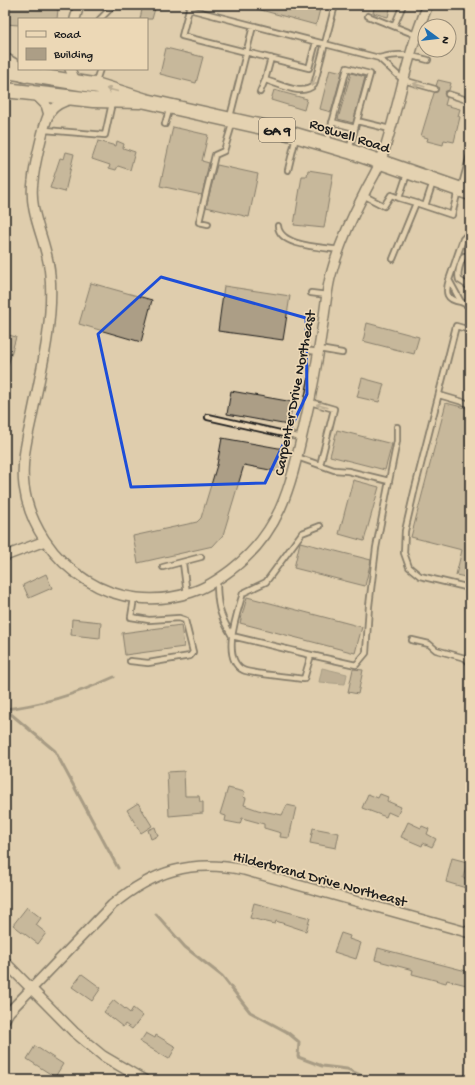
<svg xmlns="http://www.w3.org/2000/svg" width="475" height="1085" viewBox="0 0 475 1085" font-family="'Gochi Hand',sans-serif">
	<rect width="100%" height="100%" fill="#dfcdad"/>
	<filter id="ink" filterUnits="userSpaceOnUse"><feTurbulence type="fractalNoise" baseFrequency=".025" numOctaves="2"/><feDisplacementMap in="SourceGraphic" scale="8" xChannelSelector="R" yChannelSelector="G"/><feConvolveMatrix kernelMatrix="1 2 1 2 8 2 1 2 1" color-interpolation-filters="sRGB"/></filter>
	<g filter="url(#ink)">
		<!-- water -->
		<path fill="#978b77" stroke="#665f53" d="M322,668L347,674L345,684L319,682Z"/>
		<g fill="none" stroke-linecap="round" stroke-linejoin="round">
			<!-- stream -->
			<path stroke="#665f53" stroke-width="3" d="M5,709L55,751L118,868
				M5,709C43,705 79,693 114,677
				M156,914L185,947L222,976L250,1012L287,1032L299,1042L298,1057L322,1066L347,1069L372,1080"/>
		</g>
		<!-- building -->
		<path fill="#ac9e86" stroke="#1c1c1c" d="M5,5H39V7L58,9L57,19H19V25L5,24Z
			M143,5H156L152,19H140Z
			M250,5H321L316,25L250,7Z
			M375,5H391L388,17L373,13Z
			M166,48L203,57L196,83L160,74Z
			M330,69L342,72L331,112L320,109Z
			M351,73L365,77L353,123L338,119Z
			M438,80L451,83L449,90L444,93L447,98L445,105L460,109L458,116L460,117L454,142L444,140L443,145L427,141L428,138L421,136L434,93L438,90L436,86Z
			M274,90L307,99L304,110L271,100Z
			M173,127L208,135L202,161L209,163L202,195L160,186Z
			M98,141L116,146L117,141L124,144L123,148L135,152L130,170L118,166L116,170L109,168L110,165L92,159Z
			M66,152L74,154L65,192L50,188L60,158L64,159Z
			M217,165L258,174L249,217L206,207Z
			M308,170L333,174L324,228L294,225L302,176H307Z
			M91,283L152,300L141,342L79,324Z
			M224,286L290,296L283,340L218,331Z
			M367,323L419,337L414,354L363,341Z
			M5,334L16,337L7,369H5Z
			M362,378L384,384L379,402L357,397Z
			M231,391L293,402L288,425L227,414Z
			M446,403L470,409V578L456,575L462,550L411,537Z
			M337,430L392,444L385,470L330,456Z
			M222,438L284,449L280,472L244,465L223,535L213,546L138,563L133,536L197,522L201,518L217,465Z
			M353,480L379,487L364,541L339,534Z
			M300,542L371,560L365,586L294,568Z
			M46,574L52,588L29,598L23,585Z
			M247,597L362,627L355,653L240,623Z
			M72,619L101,622L100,638L71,635Z
			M181,625L184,647L125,655L122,633Z
			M353,669L363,670L358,694L348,692Z
			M184,771L185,796H199L200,802H203V813L169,816L167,772Z
			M228,788L245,792L243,797L246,798L244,805L258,810L282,815L287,805L296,807L289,838L280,837L281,833L264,828V824L242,818L240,824L225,821L226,816L220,814Z
			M368,794L378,798L380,794L388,797L387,801L401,807L397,816L388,812L386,817L362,808Z
			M138,803L152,826L141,833L127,810Z
			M408,822L421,828L422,826L429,829L427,834L436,839L432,847L423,843L422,846L401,837Z
			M155,827L158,836L151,839L148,830Z
			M313,828L339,833L336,848L310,843Z
			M452,858L467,862L463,878L468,879L466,888L446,882Z
			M254,903L310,918L306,931L276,921L275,924L250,918Z
			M27,907L41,918L36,925L46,933L38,944L13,925Z
			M341,933L350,936L349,939L361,943L356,959L334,952Z
			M378,948L470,972V986L447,980L446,983L412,974L413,970L375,960Z
			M82,974L101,988L92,1001L72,987Z
			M114,1000L130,1013L133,1008L143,1016L132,1029L125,1024L123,1027L104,1012Z
			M146,1033L155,1038L156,1035L176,1047L169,1059L140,1042Z
			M35,1046L63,1064L55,1077L27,1059Z"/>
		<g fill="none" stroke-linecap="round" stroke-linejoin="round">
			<defs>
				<path id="service" d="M368,16L416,35
					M100,19L114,5
					M394,26L403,5
					M316,42L309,68L182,36L189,9L379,58L403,80L435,89
					M379,58C397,53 410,55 428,60
					M265,80C280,84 302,97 314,85L335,5
					M95,84L100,69
					M260,92L265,80L271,58
					M448,94L470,101
					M230,117L253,26
					M332,122L355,128
					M165,124L170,107
					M45,130L105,135L112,103
					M327,142L347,68L370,74L357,121
					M349,150L357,121L390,129
					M288,170L296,137
					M407,174L399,198L416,203
					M433,182L425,206L452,215L458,190
					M461,188L470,155
					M363,195L384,206L391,195L399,198
					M208,224L199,222L215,155L224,151L233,121
					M278,226C280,247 323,247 340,250
					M470,234H468L463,239L449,280L461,302L470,306
					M470,256H464C460,263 457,273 459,280L470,287
					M393,259L416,203L425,206
					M449,280C445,293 446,300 461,302
					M311,293L327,295
					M470,330L456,326L414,492L405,531L404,553L409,567L420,576L470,588
					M319,349L342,353
					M304,350L319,352
					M439,395L470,404
					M310,402L334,409L320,465
					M208,417L302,438
					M297,457L334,470L348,471L389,481L376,548L369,606L366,653L356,665L311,655L304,679C293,677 250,674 243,670C220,658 238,611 243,593L266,582L302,533L320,526
					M389,481L397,441V427
					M183,563L187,594
					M163,567L201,557
					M217,580C217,605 219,614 232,636L311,655
					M412,640L429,644L436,650L465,658L470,663
					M130,661L148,663L190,656L193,652L185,620L179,618L149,620L131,617L134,598"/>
				<path id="minor" d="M75,19L79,5
					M70,69L76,83
					M35,94L46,105L49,115
					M72,99C64,101 55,105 50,112C44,121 34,168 33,181C28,215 48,242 50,275C54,321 41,371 32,416C27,439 21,462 24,486C29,524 53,560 86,580C117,600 156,604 192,592C206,588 219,579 231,570C280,533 290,488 303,431C311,397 317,364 322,329C325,313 326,295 330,278C337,251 351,219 364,194C369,183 377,172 381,160C399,109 406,55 428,5
					M5,556L45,541
					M5,962L74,1032L103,1056L144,1080
					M5,1019L9,1012L112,905C153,871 191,859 244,870L470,933"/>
				<path id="primary" d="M13,72L99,86L146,101L285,132L349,151L470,193
					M5,90L93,100L140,101"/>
				<path id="motorway" d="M5,62L25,74"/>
			</defs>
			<!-- service casing -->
			<use href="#service" stroke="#1c1c1c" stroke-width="8"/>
			<!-- minor casing -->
			<use href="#minor" stroke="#1c1c1c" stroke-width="12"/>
			<!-- primary casing -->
			<use href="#primary" stroke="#1c1c1c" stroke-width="17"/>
			<!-- motorway casing -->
			<use href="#motorway" stroke="#1c1c1c" stroke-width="19"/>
			<!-- service -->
			<use href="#service" stroke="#ecd8b6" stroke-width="4.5"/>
			<!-- minor -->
			<use href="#minor" stroke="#ecd8b6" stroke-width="9"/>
			<!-- primary -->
			<use href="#primary" stroke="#ecd8b6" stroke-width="14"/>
			<!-- motorway -->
			<use href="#motorway" stroke="#ecd8b6" stroke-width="16"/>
		</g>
		<!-- one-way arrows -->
		<defs><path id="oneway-shaft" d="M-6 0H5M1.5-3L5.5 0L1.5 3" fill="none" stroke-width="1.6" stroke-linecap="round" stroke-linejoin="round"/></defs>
		<g stroke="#8e8371">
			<use href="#oneway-shaft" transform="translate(314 81) rotate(113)"/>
			<use href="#oneway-shaft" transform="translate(419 85) rotate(-164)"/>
			<use href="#oneway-shaft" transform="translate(112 90) rotate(-166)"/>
			<use href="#oneway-shaft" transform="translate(322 406) rotate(-165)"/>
		</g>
	</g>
	<!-- marked area -->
	<path d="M0 0H475V1085H0ZM161,277L306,318L307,394L265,483L131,487L98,334Z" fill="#dfcdad" fill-opacity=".55" fill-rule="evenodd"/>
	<path fill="none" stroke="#1d4ed8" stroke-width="3" stroke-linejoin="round" d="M161,277L306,318L307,394L265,483L131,487L98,334Z"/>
	<g text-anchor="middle" stroke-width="3.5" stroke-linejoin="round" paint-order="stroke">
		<!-- shield labels -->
		<rect fill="#ecd8b6" stroke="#5a544a" stroke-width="1" x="259" y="118" width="36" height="24" rx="3"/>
		<g font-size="14" font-weight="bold" fill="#1c1c1c">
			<text x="277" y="135">GA 9</text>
		</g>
		<!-- street labels -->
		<g font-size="15" fill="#1c1c1c" stroke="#ecd8b6">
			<text transform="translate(350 135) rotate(18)" y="5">Roswell Road</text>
			<text transform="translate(294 393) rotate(-79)" y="5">Carpenter Drive Northeast</text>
			<text transform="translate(320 878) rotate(15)" y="5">Hilderbrand Drive Northeast</text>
		</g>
	</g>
	<!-- margin -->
	<rect width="475" height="1085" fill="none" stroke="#ecd8b6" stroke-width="20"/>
	<rect x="10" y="10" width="455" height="1065" fill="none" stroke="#1c1c1c" stroke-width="1.5" filter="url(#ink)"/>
	<!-- legend -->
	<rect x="18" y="18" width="130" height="52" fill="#ecd8b6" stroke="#998d78"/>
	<rect x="26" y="31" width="20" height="6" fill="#ecd8b6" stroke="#998d78"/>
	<text x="54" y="38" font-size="12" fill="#1c1c1c">Road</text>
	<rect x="26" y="48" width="20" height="12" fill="#ac9e86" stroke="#998d78"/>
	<text x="54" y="58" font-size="12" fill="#1c1c1c">Building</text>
	<!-- north arrow -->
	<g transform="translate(437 38) rotate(105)"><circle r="19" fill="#ecd8b6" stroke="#998d78"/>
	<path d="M0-3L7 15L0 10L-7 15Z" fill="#1f6fb2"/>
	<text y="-6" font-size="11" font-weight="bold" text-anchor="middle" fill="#1c1c1c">N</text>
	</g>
</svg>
